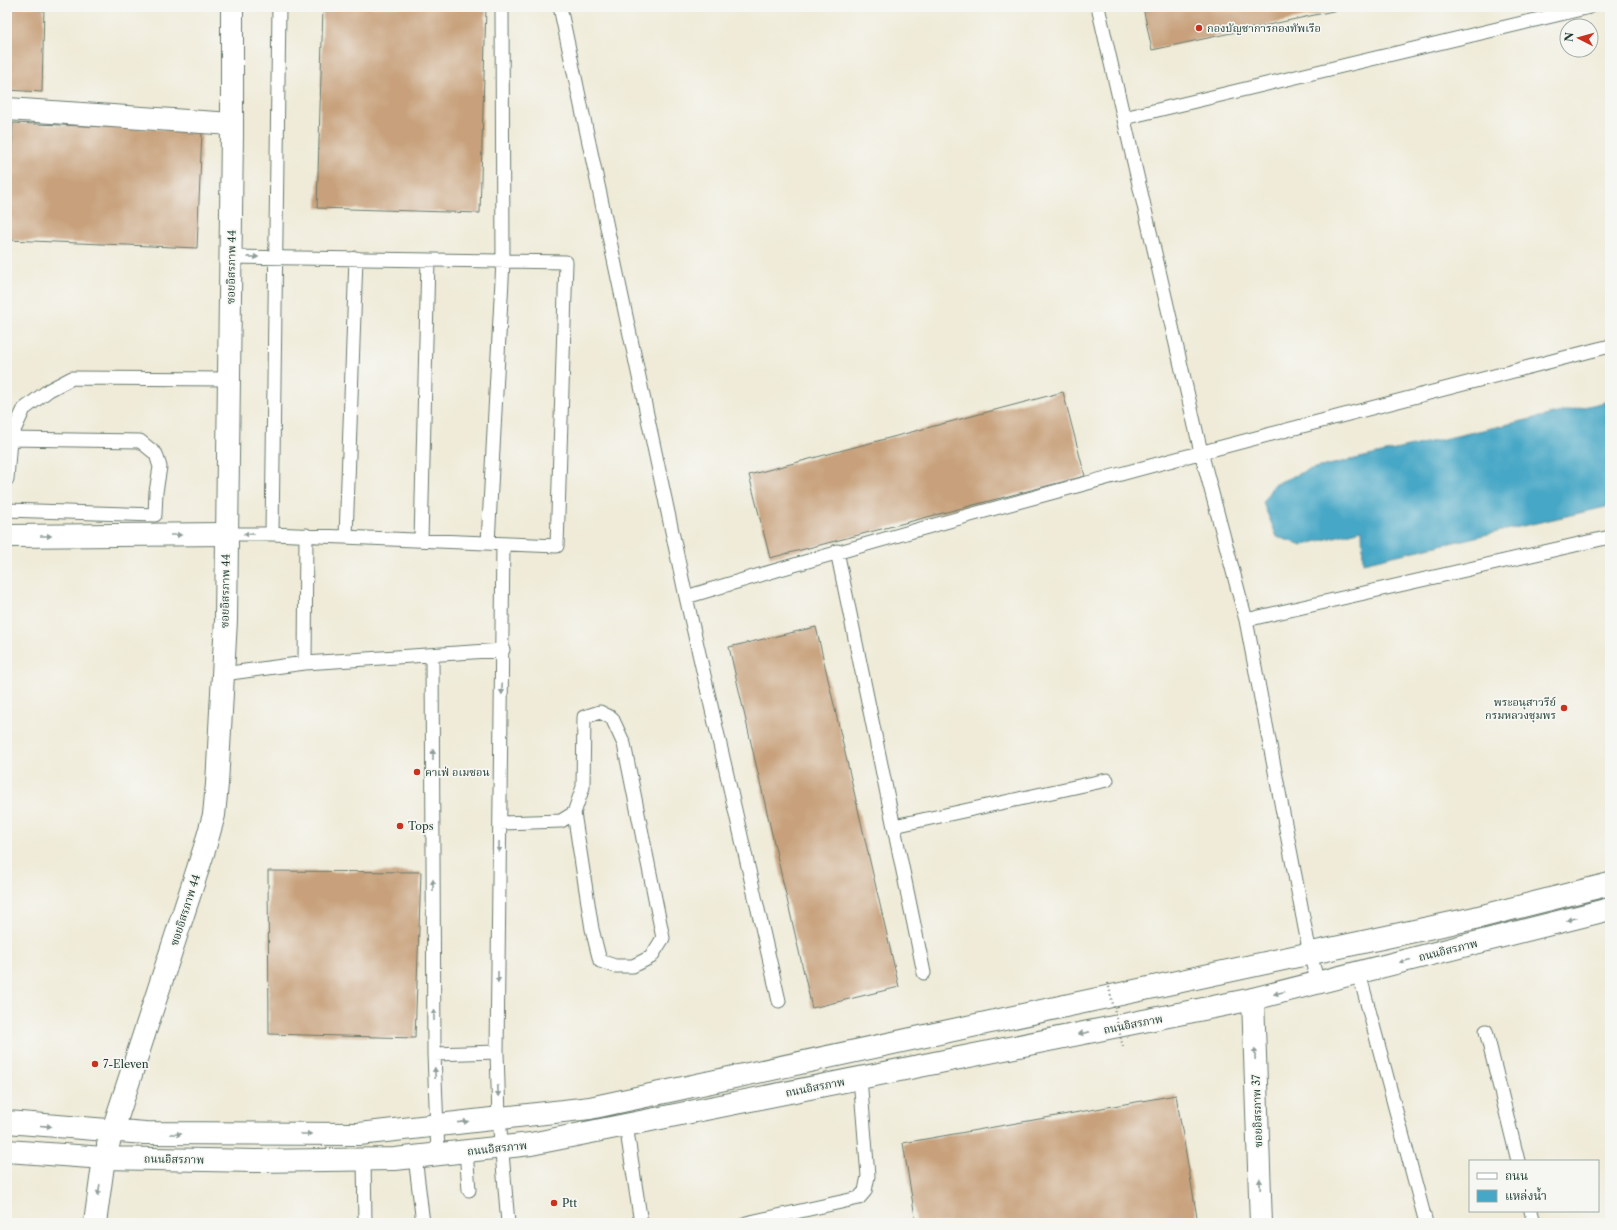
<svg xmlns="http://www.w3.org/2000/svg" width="1617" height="1230" viewBox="0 0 1617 1230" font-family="'Libre Caslon Text','Noto Serif Thai',serif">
	<rect width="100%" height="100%" fill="#f6f6f2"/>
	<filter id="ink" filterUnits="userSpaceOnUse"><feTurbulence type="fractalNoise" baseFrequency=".025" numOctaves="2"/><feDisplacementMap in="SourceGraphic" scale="8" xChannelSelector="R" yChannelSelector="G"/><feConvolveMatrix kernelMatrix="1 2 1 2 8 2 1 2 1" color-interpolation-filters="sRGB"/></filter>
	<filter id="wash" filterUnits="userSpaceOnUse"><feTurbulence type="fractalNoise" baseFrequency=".012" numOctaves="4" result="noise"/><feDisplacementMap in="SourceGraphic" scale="16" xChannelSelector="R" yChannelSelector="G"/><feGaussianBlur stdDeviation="0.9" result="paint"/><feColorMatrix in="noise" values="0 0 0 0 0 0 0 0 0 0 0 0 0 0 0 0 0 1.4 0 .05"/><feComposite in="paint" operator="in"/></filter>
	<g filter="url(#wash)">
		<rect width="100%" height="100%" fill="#efebd8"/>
		<!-- water -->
		<path fill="#47a7c6" stroke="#33727d" d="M1610,401V506L1363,563L1362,530L1303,545L1277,537L1263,503L1273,485L1307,470Z"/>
		<g id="blocks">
			<!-- building -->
			<path fill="#c8a17c" d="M7,7H44L42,92L7,90Z
				M323,7H486L480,213L317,208Z
				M1143,7H1347V8L1152,50Z
				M13,123L202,131L197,248L8,240Z
				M1063,392L1085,476L770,558L749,475Z
				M816,627L899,987L812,1008L729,647Z
				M268,871L421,872L415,1038L269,1034Z
				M1176,1095L1198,1223H916L903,1143Z"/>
		</g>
	</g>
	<g filter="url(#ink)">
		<use href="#blocks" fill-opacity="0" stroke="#687a6d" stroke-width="1"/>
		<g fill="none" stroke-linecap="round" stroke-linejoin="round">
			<defs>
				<path id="lane" d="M560,7L686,597L779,1001
					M1098,7L1201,452L1246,620L1310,954L1318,983
					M1124,118L1590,7
					M7,479L10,439L24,409L49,390L72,378L229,379
					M7,510L155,515L156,492L160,467L156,454L140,441L10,439
					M226,534H272L557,546L566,262L231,257
					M272,534L279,7
					M346,537L356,258
					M421,540L428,260
					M488,543L503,261L502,7
					M503,544L497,1052L499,1118L508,1223
					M837,551L924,973
					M686,597C992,505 1301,426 1610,346
					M1246,620L1610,537
					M432,655L434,1054L438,1154
					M305,663L306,535
					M223,674L305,663L503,650
					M500,823L561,821L574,813L583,787L584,717L600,712L612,718L624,744L663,938L651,957L633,966H615L600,961L592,929L574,813
					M894,826L1107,780
					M1359,973L1426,1223
					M1486,1031L1518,1161
					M434,1054L497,1052
					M626,1125L641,1223
					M466,1151L469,1190
					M415,1157L423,1223
					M364,1159L365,1223
					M1531,1211L1534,1223
					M746,1223L859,1198L865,1191L868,1176L860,1078"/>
				<path id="street" d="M7,109L232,124
					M7,536L226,534
					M1253,999L1261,1223
					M95,1223L104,1158"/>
				<path id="secondary" d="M7,1122L145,1133L359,1134L590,1108L1475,918L1610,884
					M108,1145L205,847L214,815L217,784L226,620L232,133V7
					M7,1151L104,1158L255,1161L395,1159L531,1144L1253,999L1610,909"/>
			</defs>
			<!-- lane casing -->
			<use href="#lane" stroke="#687a6d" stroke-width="15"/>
			<!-- street casing -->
			<use href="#street" stroke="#687a6d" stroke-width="24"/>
			<!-- secondary casing -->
			<use href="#secondary" stroke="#687a6d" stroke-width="24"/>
			<!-- lane -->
			<use href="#lane" stroke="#fff" stroke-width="13"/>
			<!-- street -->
			<use href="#street" stroke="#fff" stroke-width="22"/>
			<!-- secondary -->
			<use href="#secondary" stroke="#fff" stroke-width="22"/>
			<!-- path-bridge -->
			<path stroke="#687a6d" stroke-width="2.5" stroke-dasharray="1 3" stroke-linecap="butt" d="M1108,983L1123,1047"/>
		</g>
		<!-- one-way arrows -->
		<defs><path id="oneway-solid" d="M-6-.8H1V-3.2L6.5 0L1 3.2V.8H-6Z"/></defs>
		<g fill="#8f9e9a">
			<use href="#oneway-solid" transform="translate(253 257) rotate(1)"/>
			<use href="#oneway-solid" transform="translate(249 534) rotate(179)"/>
			<use href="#oneway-solid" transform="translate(176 535)"/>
			<use href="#oneway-solid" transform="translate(46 536)"/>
			<use href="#oneway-solid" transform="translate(502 689) rotate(91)"/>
			<use href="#oneway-solid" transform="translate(433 755) rotate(-90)"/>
			<use href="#oneway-solid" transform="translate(499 847) rotate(91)"/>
			<use href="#oneway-solid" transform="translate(433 885) rotate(-90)"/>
			<use href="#oneway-solid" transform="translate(1572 919) rotate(166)"/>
			<use href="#oneway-solid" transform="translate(1405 961) rotate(166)"/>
			<use href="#oneway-solid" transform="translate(498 977) rotate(91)"/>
			<use href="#oneway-solid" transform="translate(1279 993) rotate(166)"/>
			<use href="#oneway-solid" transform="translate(434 1015) rotate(-90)"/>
			<use href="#oneway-solid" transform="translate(1084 1033) rotate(169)"/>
			<use href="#oneway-solid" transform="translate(1255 1054) rotate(-92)"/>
			<use href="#oneway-solid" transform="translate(435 1073) rotate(-92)"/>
			<use href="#oneway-solid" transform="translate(498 1091) rotate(88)"/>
			<use href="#oneway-solid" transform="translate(463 1122) rotate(-7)"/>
			<use href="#oneway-solid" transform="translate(46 1126) rotate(5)"/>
			<use href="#oneway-solid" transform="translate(176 1134)"/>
			<use href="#oneway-solid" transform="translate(306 1134)"/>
			<use href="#oneway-solid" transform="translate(1260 1184) rotate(-92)"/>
			<use href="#oneway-solid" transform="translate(99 1190) rotate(98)"/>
		</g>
	</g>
	<!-- markers -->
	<g fill="#c8321e" stroke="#f6f6f2" stroke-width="1.5">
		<circle cx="1199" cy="28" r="4"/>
		<circle cx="1564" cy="708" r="4"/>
		<circle cx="417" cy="772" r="4"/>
		<circle cx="400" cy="826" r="4"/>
		<circle cx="95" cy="1064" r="4"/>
		<circle cx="554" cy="1203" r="4"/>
	</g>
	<g text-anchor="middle" stroke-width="3.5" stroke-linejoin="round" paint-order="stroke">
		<!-- poi labels -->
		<g font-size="11" fill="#1f3d34" stroke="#f6f6f2" text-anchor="start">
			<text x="1207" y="32">กองบัญชาการกองทัพเรือ</text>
			<text x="1556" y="706" text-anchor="end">พระอนุสาวรีย์<tspan x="1556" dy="13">กรมหลวงชุมพร</tspan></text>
			<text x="425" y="776">คาเฟ่ อเมซอน</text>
			<text x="408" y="830">Tops</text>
			<text x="103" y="1068">7-Eleven</text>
			<text x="562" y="1207">Ptt</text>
		</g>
		<!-- street labels -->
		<g font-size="11" fill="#1f3d34" stroke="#f6f6f2">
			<text transform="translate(231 267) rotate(-89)" y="4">ซอยอิสรภาพ 44</text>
			<text transform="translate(225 591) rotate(-89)" y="4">ซอยอิสรภาพ 44</text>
			<text transform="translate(185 910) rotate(-72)" y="4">ซอยอิสรภาพ 44</text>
			<text transform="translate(1448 950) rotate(-14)" y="4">ถนนอิสรภาพ</text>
			<text transform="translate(1133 1024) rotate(-11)" y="4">ถนนอิสรภาพ</text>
			<text transform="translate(815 1087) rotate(-11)" y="4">ถนนอิสรภาพ</text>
			<text transform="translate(1257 1111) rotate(-92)" y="4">ซอยอิสรภาพ 37</text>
			<text transform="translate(497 1148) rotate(-6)" y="4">ถนนอิสรภาพ</text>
			<text transform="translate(174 1159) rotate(1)" y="4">ถนนอิสรภาพ</text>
		</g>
	</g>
	<!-- margin -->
	<rect width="1617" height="1230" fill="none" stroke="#f6f6f2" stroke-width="24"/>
	<!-- legend -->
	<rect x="1469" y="1160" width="130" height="52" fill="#f6f6f2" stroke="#a0aca6"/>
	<rect x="1477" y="1173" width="20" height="6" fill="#ffffff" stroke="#a0aca6"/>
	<text x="1505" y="1180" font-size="12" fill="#1f3d34">ถนน</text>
	<rect x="1477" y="1190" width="20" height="12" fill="#47a7c6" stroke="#a0aca6"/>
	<text x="1505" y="1200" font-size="12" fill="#1f3d34">แหล่งน้ำ</text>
	<!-- north arrow -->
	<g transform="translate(1579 38) rotate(276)"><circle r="19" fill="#f6f6f2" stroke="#a0aca6"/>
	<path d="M0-3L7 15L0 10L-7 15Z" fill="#c8321e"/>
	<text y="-6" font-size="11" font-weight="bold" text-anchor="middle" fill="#1f3d34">N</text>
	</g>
</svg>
